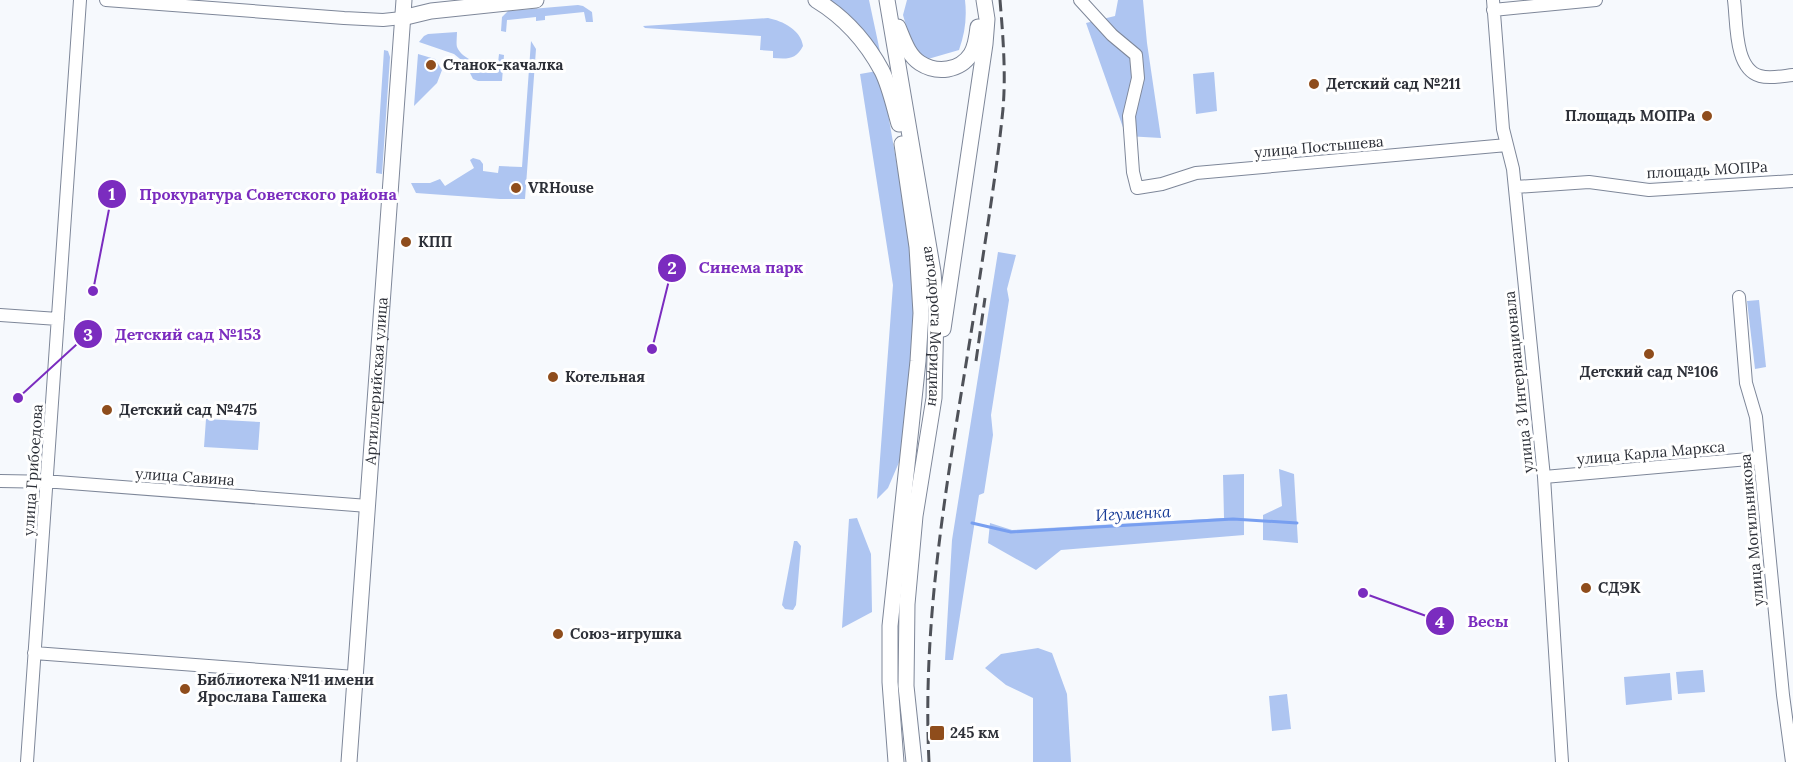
<svg xmlns="http://www.w3.org/2000/svg" width="1793" height="762" viewBox="0 0 1793 762" font-family="Lora,serif">
	<rect width="100%" height="100%" fill="#f6f9fd"/>
	<!-- green -->
	<path fill="#aec5f1" d="M825,0H869L882,61Z
		M907,0H965C967,18 965,33 959,50L928,59L913,50L903,15Z
		M1118,0H1143L1147,43L1161,138L1126,136L1086,23L1115,16Z
		M578,5L583,6L592,12L593,22H586L584,12L545,16V20L536,21V17L507,20L506,32L501,31L502,17L508,11Z
		M768,18C783,21 801,30 803,46C796,60 787,59 773,58V51L760,50L761,36L645,28L643,26Z
		M457,32C457,37 456,43 457,47C462,59 481,65 492,67L498,63L499,54L504,55L502,81H478L473,79L465,63L454,54L419,42L424,36L428,34Z
		M531,41L536,49L525,199H500L416,193L411,183H430L440,179L445,186L474,168L470,160L473,158L480,160L483,164V171L498,173L499,166L522,167Z
		M384,50L388,51L390,57L382,174L376,173Z
		M418,54L435,59L442,70L437,83L414,106Z
		M877,71L885,96L905,212L912,266L915,317L900,460L888,488L877,499L893,285L860,74Z
		M1214,72L1217,111L1196,114L1193,74Z
		M998,252L1016,255L1007,289L1009,300L991,415L993,435L984,493L979,495L953,660H945L952,540Z
		M1759,300L1766,367L1755,369L1747,301Z
		M206,419L260,422L258,450L204,447Z
		M1279,469L1294,474L1298,543L1263,540V515L1282,506Z
		M1244,474V535L1061,550L1036,570L988,543L990,523L1012,530L1224,518L1223,475Z
		M857,518L871,554L872,612L842,628L849,519Z
		M794,541H797L801,546L796,605L793,610L785,609L782,605Z
		M1038,648L1052,653L1067,694L1071,762H1033V698L1006,685L985,668L1001,654Z
		M1703,670L1705,692L1678,694L1676,672Z
		M1670,673L1672,700L1626,705L1624,677Z
		M1287,694L1291,729L1272,731L1269,696Z"/>
	<g fill="none" stroke-linecap="round" stroke-linejoin="round">
		<!-- stream -->
		<path stroke="#789ff0" stroke-width="3" d="M972,523L1011,532L1233,519L1297,523"/>
		<defs>
			<path id="minor" d="M106,0L344,18L383,20L402,18
				M1080,0L1112,35L1136,55L1138,78L1129,116L1133,172L1137,188L1162,184L1196,173L1507,145
				M1493,0L1503,129L1513,169L1544,477L1562,762
				M1734,0C1737,22 1734,69 1760,76C1770,79 1783,76 1793,75
				M1493,10L1596,0
				M1515,187L1589,182L1649,190L1793,181
				M1739,297L1746,383L1756,417L1783,695L1792,762
				M0,315L58,319
				M1544,477L1760,458
				M0,481L57,482L368,506
				M34,653L355,677
				M27,762L80,0"/>
			<g id="major">
				<path d="M816,0C844,17 866,41 882,71C890,87 894,107 899,124"/>
				<path id="s1" d="M887,0L933,272L936,311L934,398L915,516L907,604L906,686L914,762"/>
				<path d="M402,18L431,11L536,0"/>
				<path d="M898,27C904,41 908,55 920,63C937,74 960,71 971,54C976,46 977,36 978,27"/>
				<path d="M943,329L985,44L987,19L984,0"/>
				<path id="s2" d="M349,762L404,0"/>
				<path d="M896,762L890,682V626L918,361L921,313L917,247L902,144"/>
			</g>
		</defs>
		<!-- minor casing -->
		<use href="#minor" stroke="#7e8799" stroke-width="14"/>
		<!-- major casing -->
		<use href="#major" stroke="#7e8799" stroke-width="17"/>
		<!-- minor -->
		<use href="#minor" stroke="#fff" stroke-width="12"/>
		<!-- major -->
		<use href="#major" stroke="#fff" stroke-width="15"/>
		<!-- rail -->
		<path stroke="#4f5259" stroke-width="3" stroke-dasharray="12 6" stroke-linecap="butt" d="M976,361L985,298
			M929,762C921,603 954,445 978,289C987,229 997,169 1003,109C1006,73 1003,36 1000,0"/>
	</g>
	<!-- markers -->
	<g fill="#8f4d1c" stroke="#fff" stroke-width="2">
		<circle cx="431" cy="65" r="6"/>
		<circle cx="1314" cy="84" r="6"/>
		<circle cx="1707" cy="116" r="6"/>
		<circle cx="516" cy="188" r="6"/>
		<circle cx="406" cy="242" r="6"/>
		<circle cx="1649" cy="354" r="6"/>
		<circle cx="553" cy="377" r="6"/>
		<circle cx="107" cy="410" r="6"/>
		<circle cx="1586" cy="588" r="6"/>
		<circle cx="558" cy="634" r="6"/>
		<circle cx="185" cy="689" r="6"/>
		<rect x="929" y="725" width="16" height="16" rx="3"/>
	</g>
	<g text-anchor="middle" stroke-width="6" stroke-linejoin="round" paint-order="stroke">
		<!-- poi labels -->
		<g font-size="15" font-weight="bold" fill="#2d3038" stroke="#fff" text-anchor="start">
			<text x="443" y="70">Станок-качалка</text>
			<text x="1326" y="89">Детский сад №211</text>
			<text x="1695" y="121" text-anchor="end">Площадь МОПРа</text>
			<text x="528" y="193">VRHouse</text>
			<text x="418" y="247">КПП</text>
			<text x="1649" y="377" text-anchor="middle">Детский сад №106</text>
			<text x="565" y="382">Котельная</text>
			<text x="119" y="415">Детский сад №475</text>
			<text x="1598" y="593">СДЭК</text>
			<text x="570" y="639">Союз-игрушка</text>
			<text x="197" y="685">Библиотека №11 имени<tspan x="197" dy="17">Ярослава Гашека</tspan></text>
			<text x="950" y="738">245 км</text>
		</g>
		<!-- street labels -->
		<g font-size="15" fill="#2d3038" stroke="#fff">
			<text transform="translate(1319 147) rotate(-5)" y="5">улица Постышева</text>
			<text transform="translate(1707 170) rotate(-3)" y="5">площадь МОПРа</text>
			<text dy="5" stroke="none"><textPath href="#s1" startOffset="330">автодорога Меридиан</textPath></text>
			<text dy="5" stroke="none"><textPath href="#s2" startOffset="382">Артиллерийская улица</textPath></text>
			<text transform="translate(1519 382) rotate(-96)" y="5">улица 3 Интернационала</text>
			<text transform="translate(1651 453) rotate(-5)" y="5">улица Карла Маркса</text>
			<text transform="translate(33 470) rotate(-86)" y="5">улица Грибоедова</text>
			<text transform="translate(185 477) rotate(4)" y="5">улица Савина</text>
			<text transform="translate(1752 530) rotate(-95)" y="5">улица Могильникова</text>
		</g>
		<!-- water labels -->
		<g font-size="16" font-style="italic" fill="#173b97" stroke="#fff">
			<text transform="translate(1133 513) rotate(-3)" y="6">Игуменка</text>
		</g>
	</g>
	<!-- callouts -->
	<path fill="none" stroke="#7b2cbf" stroke-width="2" d="M93 291L112 194M652 349L672 268M18 398L88 334M1363 593L1440 621"/>
	<g fill="#7b2cbf" stroke="#fff" stroke-width="2">
		<circle cx="93" cy="291" r="6"/>
		<circle cx="652" cy="349" r="6"/>
		<circle cx="18" cy="398" r="6"/>
		<circle cx="1363" cy="593" r="6"/>
		<circle cx="112" cy="194" r="15"/>
		<circle cx="672" cy="268" r="15"/>
		<circle cx="88" cy="334" r="15"/>
		<circle cx="1440" cy="621" r="15"/>
	</g>
	<g font-size="18" text-anchor="middle" font-weight="bold" fill="#fff">
		<text x="112" y="200">1</text>
		<text x="672" y="274">2</text>
		<text x="88" y="341">3</text>
		<text x="1440" y="628">4</text>
	</g>
	<g font-size="16" text-anchor="middle" font-weight="bold" fill="#7b2cbf" stroke="#fff" stroke-width="6" stroke-linejoin="round" paint-order="stroke">
		<text x="268" y="200">Прокуратура Советского района</text>
		<text x="751" y="273">Синема парк</text>
		<text x="188" y="340">Детский сад №153</text>
		<text x="1488" y="627">Весы</text>
	</g>
</svg>
